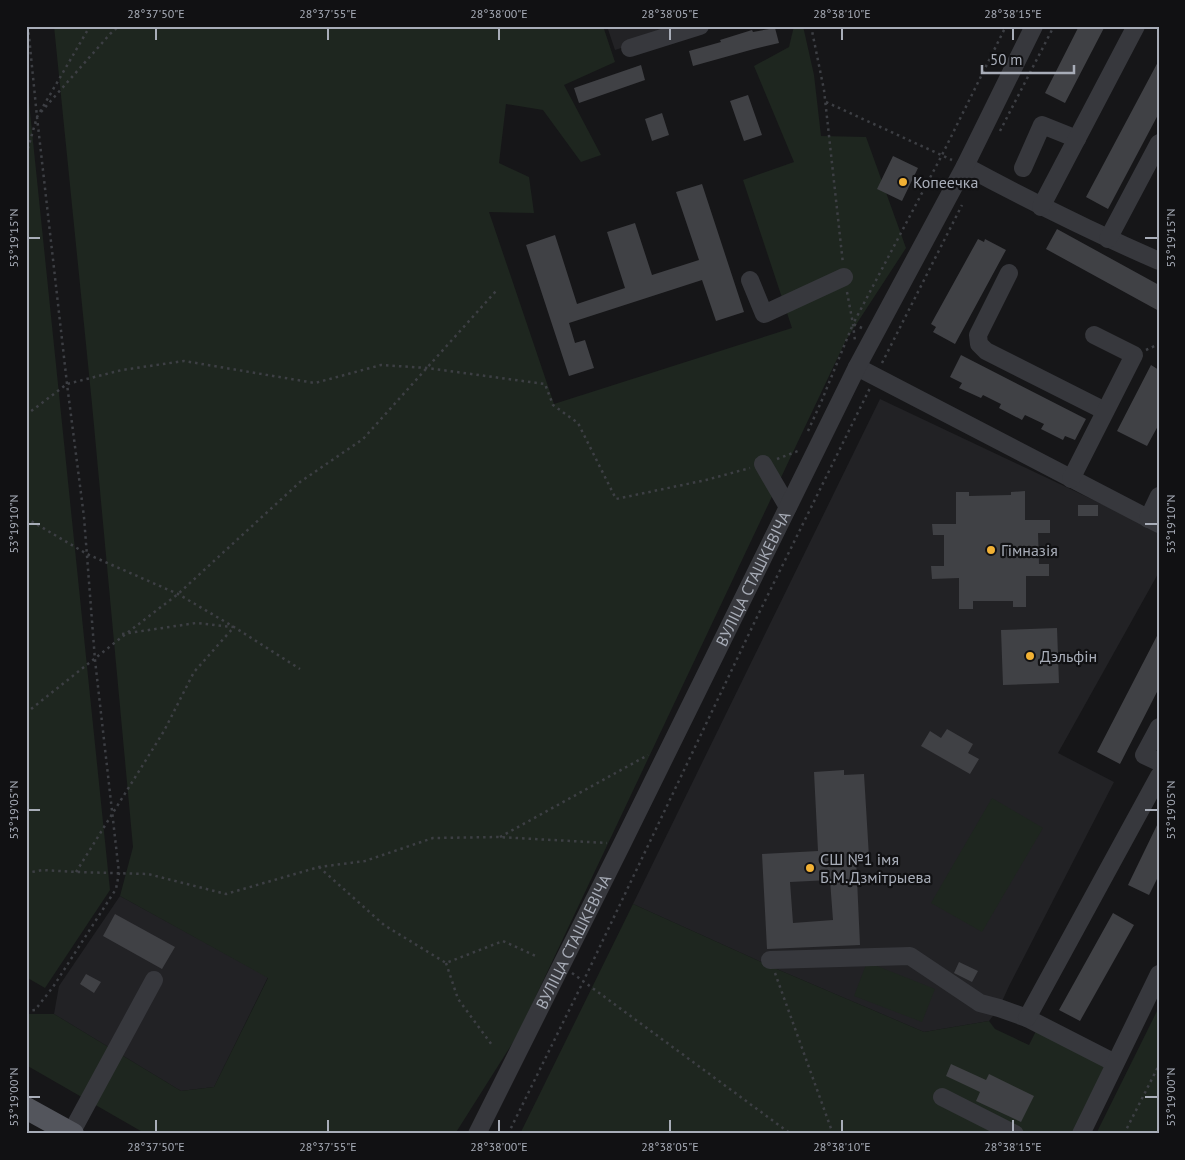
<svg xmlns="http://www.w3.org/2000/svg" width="1185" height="1160" viewBox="0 0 1185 1160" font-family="'PT Sans',sans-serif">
	<rect width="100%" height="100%" fill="#161618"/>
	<!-- built -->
	<path fill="#222225" d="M607,26H689L615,50Z
		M880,399L1159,531V572L1058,753L1114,782L1009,986L999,1008L989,1021L924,1032L772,967L633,904Z
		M120,896L268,977L214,1087L181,1091L54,1014L59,986Z"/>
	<!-- green -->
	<path fill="#1e261f" d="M54,26H603L615,62L564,85L601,155L581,162L543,110L506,104L499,163L529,177L534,213L489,212L554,404L792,328L743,180L794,162L754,66L789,47L794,26H803L814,75L821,136L866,137L906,248L846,340L517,1036L455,1134H146L26,1065V1014H54L181,1091L214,1087L268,978L120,896L133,847L92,404Z
		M26,73L110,890L45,988L26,977Z
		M992,798L1043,828L982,932L931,903Z
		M633,904L772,967L924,1032L989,1021L995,1029L1029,1045L1036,1031L1106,1063L1073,1134H520Z
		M867,962L935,989L922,1022L854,996Z
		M1159,1007V1134H1096Z"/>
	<!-- building -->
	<path fill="#404145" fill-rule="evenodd" d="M1079,26H1105L1065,103L1045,93Z
		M775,28L779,43L754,49L693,66L689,51L721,42L720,40L752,30L753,32Z
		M1159,60V113L1108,209L1086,197Z
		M641,65L645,80L579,103L574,88Z
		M748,95L762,135L744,141L730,101Z
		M662,113L669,135L652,141L645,119Z
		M893,156L918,168L902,201L877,189Z
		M702,184L744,312L716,321L702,280L569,323L575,343L585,340L594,368L569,376L526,245L555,235L577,304L625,288L607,232L635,223L652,275L699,260L676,192Z
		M1057,229L1159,285V311L1046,249Z
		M978,239L984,242L985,239L1006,250L955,344L933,332L936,327L931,324Z
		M961,355L1086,419L1075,440L1065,436L1063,440L1041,429L1044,424L1025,415L1022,420L999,408L1001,404L983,395L981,398L959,388L962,383L950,377Z
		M1151,365L1159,370V424L1147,446L1117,431Z
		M1025,491V520H1050V533H1038L1039,564H1049V576H1026V607H1013V601H973V609H959V578L932,579L931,566H944V535H933L932,524H956V492H969V496L1011,495V492Z
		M1078,505H1098V516H1078Z
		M1057,628L1059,683L1003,685L1001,630Z
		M1159,632V688L1120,764L1097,752Z
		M947,729L973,744L968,753L979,759L970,774L921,746L930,731L941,738Z
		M844,770V775L864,774L869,857H856L860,945L767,949L762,854L818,851L814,772ZM830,880L833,920L793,923L790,882Z
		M1159,821V875L1149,895L1128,885Z
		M1113,913L1134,925L1080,1021L1059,1010Z
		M115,914L175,947L162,969L103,936Z
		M959,962L978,971L972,982L954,973Z
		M86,974L101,982L94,993L80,984Z
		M951,1064L986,1080L989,1074L1034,1096L1021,1122L976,1101L980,1092L946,1076Z"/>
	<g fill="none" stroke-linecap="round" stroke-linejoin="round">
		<!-- path -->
		<path stroke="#3d3f44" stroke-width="2.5" stroke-dasharray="2.5 4" stroke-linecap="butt" d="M811,26L824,90L843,264
			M826,102L952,160
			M41,112L110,34L119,26
			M1000,131L1054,26
			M26,155L37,117L90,26
			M847,292L853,324L855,341
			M862,328L853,324L942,155L1006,26
			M1146,350L1159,344
			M882,363L962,205
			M26,415L67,384L122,370L184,361L315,383L381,365L427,368L545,384L553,405L578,423L616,499L706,480L750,468
			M808,431L822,400L853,324
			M777,459L798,451
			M26,518L87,554L178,594L234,627L300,669
			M122,634L196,623L233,627
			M26,713L127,633L178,594L300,482L363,439L496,291
			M500,837L648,755
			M319,867L384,925L446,963L503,941L538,957
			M76,872L164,731L194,672L234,627
			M26,873L43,870L76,872L148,874L226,894L319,867L365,861L433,838L498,837L607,843
			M446,963L458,999L492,1045
			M572,973L791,1134
			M775,973L833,1134
			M26,1011L35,1010L53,987L116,889L119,873L95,660L84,517L67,384L37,117L28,26
			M508,1134L583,982L757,617L870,388
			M1124,1134L1159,1065"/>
		<!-- minor -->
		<g stroke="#37383d" stroke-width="18">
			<path d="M630,48L700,26"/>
			<path d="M965,166C1028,200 1092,232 1159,261"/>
			<path d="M1023,168L1042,125L1077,139"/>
			<path d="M1041,207L1136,26"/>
			<path d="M1108,239L1159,143"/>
			<path d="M1009,273L978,335L979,344L986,351L1105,411"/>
			<path d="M750,280L764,314L844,277"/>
			<path d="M857,367L1159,524"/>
			<path d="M763,464L788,507"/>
			<path d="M1071,479L1134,355L1094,335"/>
			<path d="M1148,519L1159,496"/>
			<path d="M1159,727L1144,755L1159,762"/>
			<path d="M770,960L910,956L980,1003L999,1008L1027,1018L1115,1063"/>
			<path d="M1027,1018L1159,776"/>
			<path d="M942,1097L1015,1134"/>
			<path d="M71,1133L154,980"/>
			<path id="s1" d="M477,1134L622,844L857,367L965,166L1034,26"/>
			<path d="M1081,1134L1159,974"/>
		</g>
		<!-- major -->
		<path stroke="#53555c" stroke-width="22" d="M26,1108L73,1134"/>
	</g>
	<!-- ticks -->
	<path fill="none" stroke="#a8adb8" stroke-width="2" d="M156,28V40M328,28V40M499,28V40M670,28V40M842,28V40M1013,28V40M28,238H40M1145,238H1158M28,524H40M1145,524H1158M28,810H40M1145,810H1158M28,1097H40M1145,1097H1158M156,1120V1132M328,1120V1132M499,1120V1132M670,1120V1132M842,1120V1132M1013,1120V1132"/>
	<!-- markers -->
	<g fill="#f2b134" stroke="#111113" stroke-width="2">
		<circle cx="903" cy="182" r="5"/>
		<circle cx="991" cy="550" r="5"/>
		<circle cx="1030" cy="656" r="5"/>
		<circle cx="810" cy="868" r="5"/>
	</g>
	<g text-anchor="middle" stroke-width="4.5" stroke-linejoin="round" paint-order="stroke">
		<!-- poi labels -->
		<g font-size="16" fill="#a8adb8" stroke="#111113" text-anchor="start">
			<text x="913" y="188">Копеечка</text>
			<text x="1001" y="556">Гімназія</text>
			<text x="1040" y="662">Дэльфін</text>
			<text x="820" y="865">СШ №1 імя<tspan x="820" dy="18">Б.М.Дзмітрыева</tspan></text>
		</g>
		<!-- street labels -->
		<g font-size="16" fill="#a8adb8" stroke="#111113">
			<text dy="6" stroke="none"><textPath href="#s1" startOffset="620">ВУЛІЦА СТАШКЕВІЧА</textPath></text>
			<text dy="6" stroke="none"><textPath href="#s1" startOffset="215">ВУЛІЦА СТАШКЕВІЧА</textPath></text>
		</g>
	</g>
	<!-- border -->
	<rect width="1185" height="1160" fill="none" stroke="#111113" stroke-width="55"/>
	<!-- scale -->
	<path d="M982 65v8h92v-8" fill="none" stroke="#a8adb8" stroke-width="2.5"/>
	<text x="990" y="65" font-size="15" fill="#a8adb8" stroke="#111113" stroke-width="4" paint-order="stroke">50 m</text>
	<rect x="28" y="28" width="1130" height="1104" fill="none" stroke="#a8adb8" stroke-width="2"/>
	<g font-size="12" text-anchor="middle" fill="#a8adb8">
		<text x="156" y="18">28°37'50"E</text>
		<text x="328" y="18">28°37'55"E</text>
		<text x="499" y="18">28°38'00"E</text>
		<text x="670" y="18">28°38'05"E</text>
		<text x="842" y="18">28°38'10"E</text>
		<text x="1013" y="18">28°38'15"E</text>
		<text transform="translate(14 238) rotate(-90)" y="4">53°19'15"N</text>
		<text transform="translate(1171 238) rotate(-90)" y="4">53°19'15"N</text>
		<text transform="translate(14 524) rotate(-90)" y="4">53°19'10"N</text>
		<text transform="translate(1171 524) rotate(-90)" y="4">53°19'10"N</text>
		<text transform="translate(14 810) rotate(-90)" y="4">53°19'05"N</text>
		<text transform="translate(1171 810) rotate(-90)" y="4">53°19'05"N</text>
		<text transform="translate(14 1097) rotate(-90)" y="4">53°19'00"N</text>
		<text transform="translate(1171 1097) rotate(-90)" y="4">53°19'00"N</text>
		<text x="156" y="1151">28°37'50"E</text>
		<text x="328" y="1151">28°37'55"E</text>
		<text x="499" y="1151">28°38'00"E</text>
		<text x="670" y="1151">28°38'05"E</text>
		<text x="842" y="1151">28°38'10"E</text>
		<text x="1013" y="1151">28°38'15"E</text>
	</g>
</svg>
